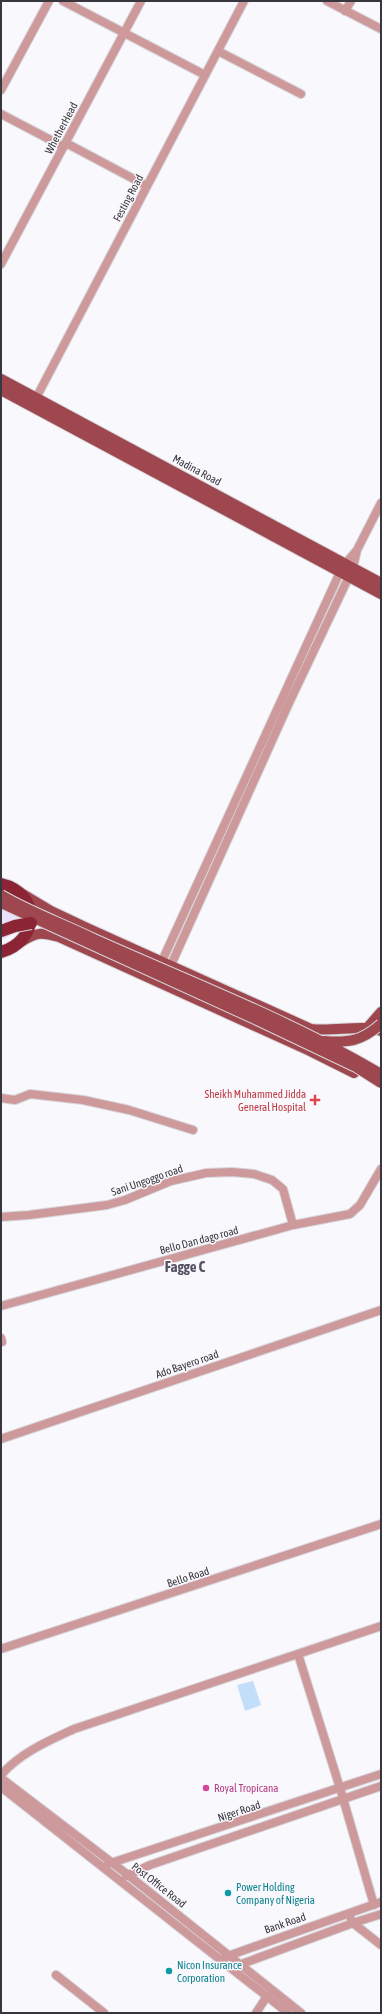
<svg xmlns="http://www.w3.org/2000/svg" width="382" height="2014" viewBox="0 0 382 2014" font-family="'Asap Condensed',sans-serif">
	<rect width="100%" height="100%" fill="#f9f8fc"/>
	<!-- green -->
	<path fill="#eae2fe" d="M1,895L19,912C20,927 15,935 1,940Z"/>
	<!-- water -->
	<path fill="#c3def9" d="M253,1681L261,1705L245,1711L237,1685Z"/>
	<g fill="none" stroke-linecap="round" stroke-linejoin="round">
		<defs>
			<path id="minor" d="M63,1L205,75
				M327,1L381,29
				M345,11L351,1
				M218,51L301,94
				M1,90L49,1
				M1,114L64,147
				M66,143L147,186
				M1,264L141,1
				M34,402L244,1
				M357,550L381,503
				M162,961L340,572L345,564L357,550L353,568L289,703L171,965
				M1,1098L15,1100L30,1094L83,1100L129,1110L193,1130
				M1,1217L29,1215L107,1205L125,1200L171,1181L206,1173L232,1172L254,1174L272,1180L283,1189L293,1225
				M1,1306L293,1225L350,1214L360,1205L381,1169
				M1,1338L2,1342
				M1,1439L381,1310
				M1,1649L381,1524
				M298,1654L340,1788L374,1905
				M1,1775C20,1753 48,1741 74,1729L381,1626
				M1,1778L128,1875L301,2013
				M1,1787L288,2013
				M108,1864L381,1774
				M126,1876L150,1865L381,1786
				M351,1919L353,1923L381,1945
				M225,1957L381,1902
				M236,1966L353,1923L381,1914
				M56,1975L104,2013
				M256,2013L267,1996"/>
			<path id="major" d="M1,379L381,583
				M1,390L381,594
				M21,893L51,911L87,928L311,1029C333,1032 364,1024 381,1031
				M21,942C37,932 41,932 59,937L308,1050L354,1073
				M368,1027L381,1012"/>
			<path id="highway" d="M1,884C41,893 40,941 1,952"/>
		</defs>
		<!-- minor casing -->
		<use href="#minor" stroke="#d6d5da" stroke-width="10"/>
		<!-- major casing -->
		<use href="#major" stroke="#d6d5da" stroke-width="12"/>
		<!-- highway casing -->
		<use href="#highway" stroke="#d6d5da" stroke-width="14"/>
		<!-- minor -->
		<use href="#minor" stroke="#cd999b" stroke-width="8"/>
		<!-- major -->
		<use href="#major" stroke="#9e474e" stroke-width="10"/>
		<!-- highway -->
		<use href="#highway" stroke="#8b2434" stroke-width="12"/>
		<defs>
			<path id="major-bridge" d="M1,895C30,912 63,924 94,939C190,982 290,1020 381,1074
				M1,903L255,1019L356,1067L381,1083
				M324,1041C349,1043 362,1041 381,1024"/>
			<path id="highway-bridge" d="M1,931L15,926L31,923"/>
		</defs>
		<!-- major-bridge casing -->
		<use href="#major-bridge" stroke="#d6d5da" stroke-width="12" stroke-linecap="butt"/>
		<!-- highway-bridge casing -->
		<use href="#highway-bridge" stroke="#d6d5da" stroke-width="14" stroke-linecap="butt"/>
		<!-- major-bridge -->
		<use href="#major-bridge" stroke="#9e474e" stroke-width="10"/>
		<!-- highway-bridge -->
		<use href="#highway-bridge" stroke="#8b2434" stroke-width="12"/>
	</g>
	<!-- markers -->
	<path fill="#e0444e" stroke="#f9f8fc" stroke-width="1.5" d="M313 1094h4v4h4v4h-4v4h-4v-4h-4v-4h4z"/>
	<circle fill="#d1479c" stroke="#f9f8fc" stroke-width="1.5" cx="206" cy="1788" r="4"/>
	<g fill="#0f9aa8" stroke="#f9f8fc" stroke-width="1.5">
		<circle cx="228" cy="1893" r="4"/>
		<circle cx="169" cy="1971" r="4"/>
	</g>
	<g text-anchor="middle" stroke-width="3" stroke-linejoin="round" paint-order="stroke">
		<!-- street labels -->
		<g font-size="11" fill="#39373e" stroke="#f9f8fc">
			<text transform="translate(61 128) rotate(-62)" y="4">WhetherHead</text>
			<text transform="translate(128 198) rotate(-62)" y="4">Festing Road</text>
			<text transform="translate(197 470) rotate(28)" y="4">Madina Road</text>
			<text transform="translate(147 1180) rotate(-19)" y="4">Sani Ungoggo road</text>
			<text transform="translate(199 1240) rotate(-15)" y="4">Bello Dan dago road</text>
			<text transform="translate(187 1364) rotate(-19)" y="4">Ado Bayero road</text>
			<text transform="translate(188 1577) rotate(-18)" y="4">Bello Road</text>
			<text transform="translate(239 1811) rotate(-18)" y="4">Niger Road</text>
			<text transform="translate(159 1885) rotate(38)" y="4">Post Office Road</text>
			<text transform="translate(285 1923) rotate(-19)" y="4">Bank Road</text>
		</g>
		<!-- health labels -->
		<g font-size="11" fill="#be3a42" stroke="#f9f8fc" text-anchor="end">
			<text x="306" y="1098">Sheikh Muhammed Jidda<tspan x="306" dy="13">General Hospital</tspan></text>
		</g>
		<!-- hotel labels -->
		<g font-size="11" fill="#b23c85" stroke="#f9f8fc" text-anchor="start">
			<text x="214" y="1792">Royal Tropicana</text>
		</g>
		<!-- culture labels -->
		<g font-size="11" fill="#0d838f" stroke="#f9f8fc" text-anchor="start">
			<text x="236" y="1891">Power Holding<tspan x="236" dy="13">Company of Nigeria</tspan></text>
			<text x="177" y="1969">Nicon Insurance<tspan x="177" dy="13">Corporation</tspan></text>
		</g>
		<!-- district labels -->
		<g font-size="15" font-weight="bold" fill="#585364" stroke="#f9f8fc">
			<text x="185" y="1272">Fagge C</text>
		</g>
	</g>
	<!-- border -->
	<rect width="382" height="2014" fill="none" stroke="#39373e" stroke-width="4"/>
</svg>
